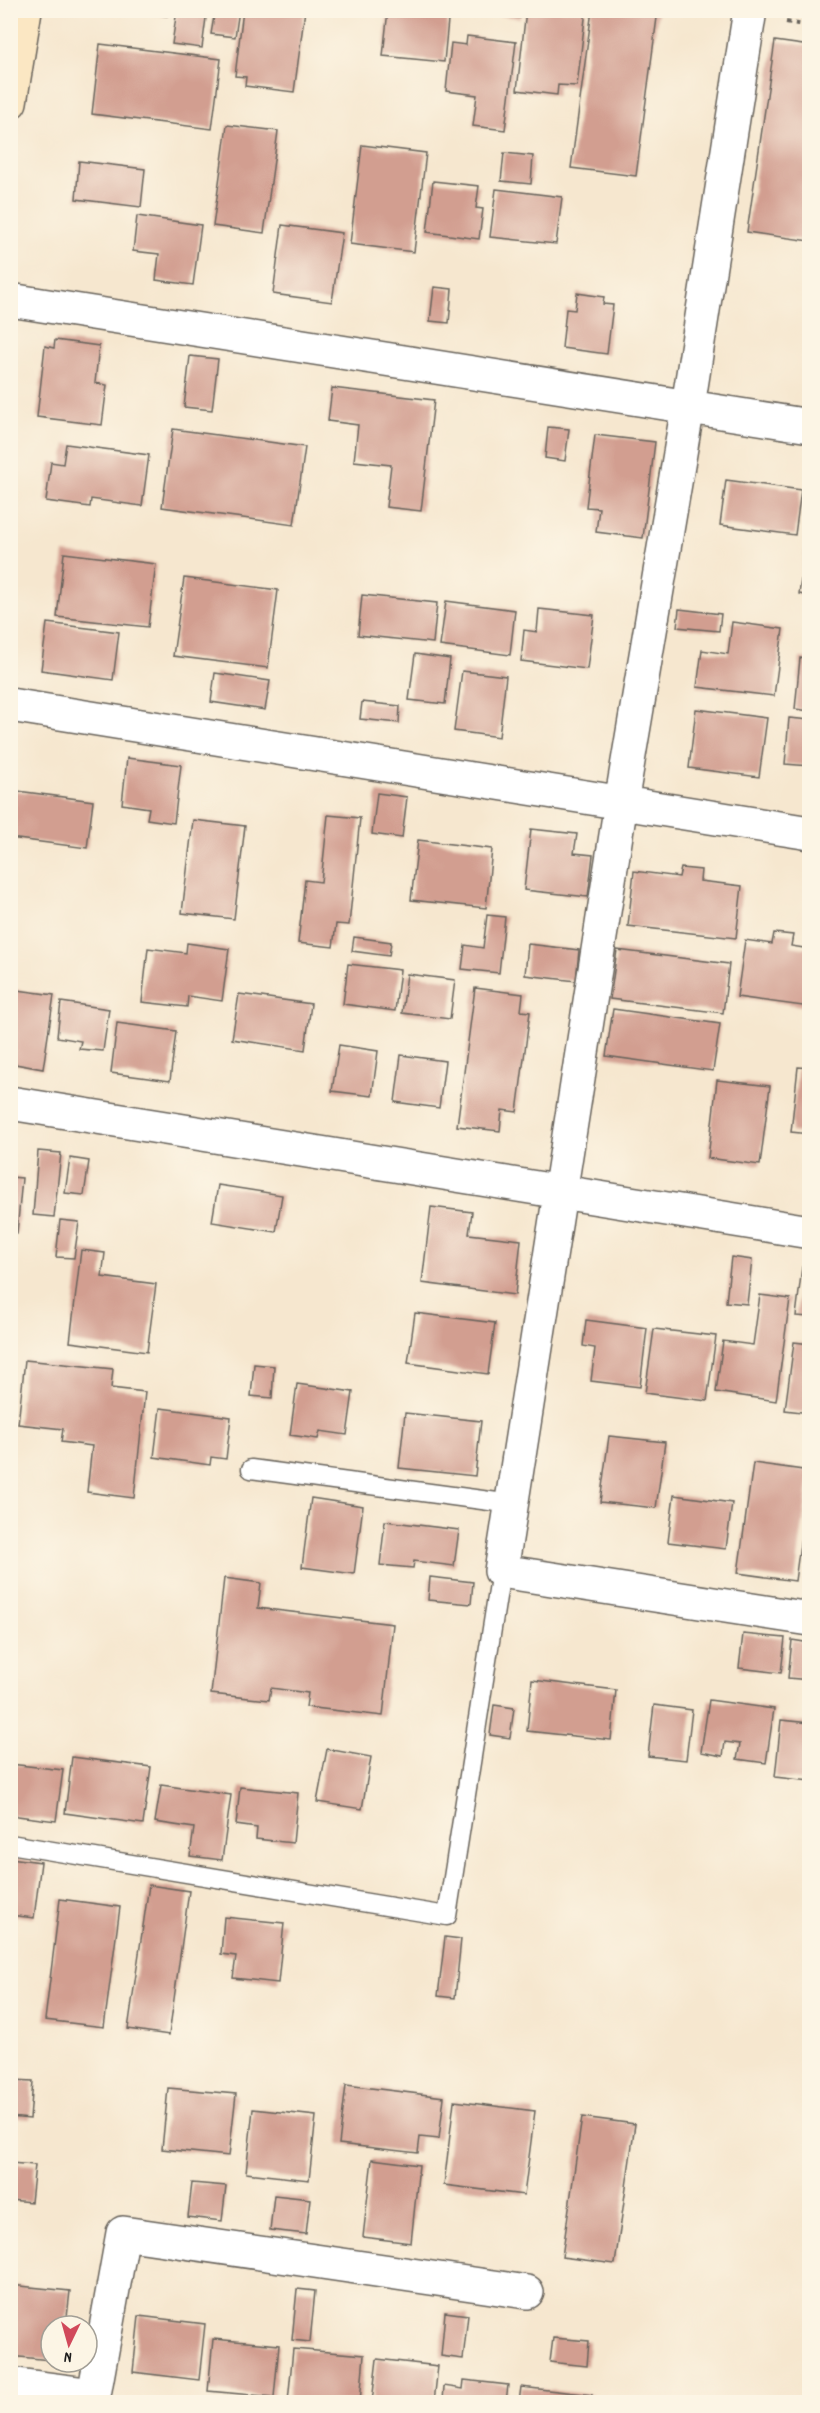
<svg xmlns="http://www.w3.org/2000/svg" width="820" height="2413" viewBox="0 0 820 2413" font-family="Dekko,sans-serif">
	<rect width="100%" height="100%" fill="#fcf5e5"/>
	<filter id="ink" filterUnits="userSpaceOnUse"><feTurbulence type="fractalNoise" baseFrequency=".0167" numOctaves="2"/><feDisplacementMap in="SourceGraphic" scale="12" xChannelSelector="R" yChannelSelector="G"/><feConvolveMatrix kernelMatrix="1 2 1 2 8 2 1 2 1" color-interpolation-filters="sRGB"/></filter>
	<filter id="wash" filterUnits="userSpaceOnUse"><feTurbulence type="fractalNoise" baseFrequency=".008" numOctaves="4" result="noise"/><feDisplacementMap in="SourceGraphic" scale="24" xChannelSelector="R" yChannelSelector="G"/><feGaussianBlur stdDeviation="1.35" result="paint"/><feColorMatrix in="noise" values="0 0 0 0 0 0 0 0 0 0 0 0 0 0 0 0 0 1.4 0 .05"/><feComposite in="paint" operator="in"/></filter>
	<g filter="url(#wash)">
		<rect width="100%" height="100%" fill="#f6e7cf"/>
		<g id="blocks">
			<!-- building -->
			<path fill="#d29e90" d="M140,10H167V16L140,13Z
				M177,10H207L202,48L172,44Z
				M215,10H239L235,37L211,34Z
				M243,10H305L294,92L245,86L246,77L235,76Z
				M388,10H449L444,62L383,56Z
				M489,10H521L520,18L488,14Z
				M526,10H586L577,86L558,85L557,95L517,90Z
				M592,10H658L636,176L571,168Z
				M467,36L516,42L505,130L473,126L477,95L446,91L451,43L466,45Z
				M775,41L810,46V241L747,232Z
				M100,44L221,59L212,129L92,114Z
				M227,125L278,131L264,233L213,226Z
				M362,145L426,153L414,252L350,244Z
				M504,153L533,156L531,184L501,181Z
				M79,161L145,169L141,207L76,199Z
				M433,181L479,186L476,208L483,209L479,239L427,232Z
				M496,189L562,197L556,244L490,237Z
				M137,216L201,225L193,285L156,280L159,254L133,251Z
				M282,225L342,233L332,302L273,294Z
				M434,287L452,289L449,323L430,321Z
				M577,293L604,297L603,304L613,305L607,354L562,348L566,309L575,310Z
				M55,340L99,346L95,383L107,385L102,425L37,417L45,346L54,348Z
				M190,356L218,359L212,410L184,407Z
				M332,388L434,400L421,511L386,507L391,465L354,461L358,425L328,421Z
				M548,427L569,429L565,461L545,458Z
				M173,429L305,447L294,525L162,507Z
				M595,435L655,442L643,538L596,532L599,508L586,507Z
				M66,444L149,455L142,506L91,499L90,507L46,501L51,462L63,464Z
				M726,480L801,490L795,535L720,525Z
				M808,531H810V596L799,594Z
				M64,553L156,564L148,627L57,617Z
				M184,578L278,590L268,668L173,656Z
				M362,595L437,603L433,643L358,635Z
				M446,601L515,610L510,655L440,646Z
				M539,609L594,615L587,669L521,661L524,630L537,632Z
				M679,609L721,614L719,631L677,627Z
				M732,622L783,629L774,696L697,687L702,650L728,654Z
				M47,623L119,632L113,680L41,670Z
				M415,654L450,659L445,704L409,700Z
				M800,658L810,659V711L795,709Z
				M462,671L506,676L499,737L454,731Z
				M215,673L270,681L265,710L211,702Z
				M362,702L400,706L399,723L360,719Z
				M696,709L767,718L759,777L689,768Z
				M789,718L810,720V766L785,764Z
				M127,758L181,765L174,823L147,819L149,808L122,804Z
				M10,790L93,801L87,848L10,838Z
				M377,793L407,797L402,838L372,834Z
				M328,815L360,818L349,925L336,924L333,947L298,943L305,880L321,882Z
				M193,820L245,826L234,919L182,913Z
				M531,829L577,834L574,853L593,855L588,897L524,890Z
				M418,840L492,849L486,908L411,900Z
				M681,868L701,870L700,881L742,886L736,938L628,926L634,871L679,877Z
				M487,915L505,917L499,973L462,969L465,945L483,948Z
				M774,933L793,935L791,946L810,949V1007L737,997L745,940L772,944Z
				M354,937L391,942L389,956L352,951Z
				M187,943L229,949L222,1001L188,996L187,1007L142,1002L148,948L186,953Z
				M528,944L579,950L576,981L525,975Z
				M617,950L729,964L723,1013L610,999Z
				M348,964L400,970L395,1011L343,1004Z
				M407,974L455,980L450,1019L402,1013Z
				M475,988L523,994L521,1011L530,1012L517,1112L502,1110L500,1131L457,1126Z
				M10,989L54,995L43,1069L10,1063Z
				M239,994L311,1004L305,1050L232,1039Z
				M61,1002L109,1009L103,1051L79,1049L81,1041L57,1037Z
				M613,1009L720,1024L713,1071L606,1056Z
				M117,1023L176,1031L170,1081L111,1073Z
				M339,1045L378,1051L372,1096L332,1091Z
				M401,1055L445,1061L439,1108L395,1102Z
				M798,1067L810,1068V1134L791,1132Z
				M717,1080L770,1086L760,1165L708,1158Z
				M38,1151L61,1153L54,1217L33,1215Z
				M70,1158L89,1161L84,1195L65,1193Z
				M10,1177L22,1178L17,1233L10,1232Z
				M218,1185L282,1195L276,1232L212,1222Z
				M431,1207L472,1212L469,1234L521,1240L515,1295L422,1283Z
				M60,1220L79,1222L74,1258L56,1257Z
				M81,1250L105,1253L102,1277L156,1284L147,1352L70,1342Z
				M731,1257L752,1260L747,1304L726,1302Z
				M802,1267H810V1317L796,1316Z
				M760,1295L790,1299L776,1401L716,1392L723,1341L753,1345Z
				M415,1313L495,1323L488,1374L408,1363Z
				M586,1320L647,1328L640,1387L591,1381L595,1348L583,1346Z
				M654,1329L716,1336L707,1401L645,1393Z
				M794,1342L810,1344V1413L785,1410Z
				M25,1360L113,1369L111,1388L145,1392L134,1498L87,1492L92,1446L61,1442L63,1429L18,1424Z
				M254,1364L274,1366L272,1398L251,1396Z
				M297,1384L353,1392L347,1435L320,1431L318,1439L290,1435Z
				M160,1408L231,1417L226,1459L211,1457L210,1465L154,1457Z
				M405,1413L481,1421L475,1476L399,1468Z
				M609,1436L665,1442L656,1508L600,1502Z
				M753,1463L810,1471L795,1581L738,1573Z
				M674,1495L732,1503L726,1549L668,1542Z
				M311,1498L363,1506L354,1574L302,1567Z
				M385,1521L459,1530L454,1566L414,1561L413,1568L380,1565Z
				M430,1577L473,1582L471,1604L428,1600Z
				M224,1578L261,1583L258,1608L393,1624L383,1716L306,1707L308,1693L271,1688L269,1700L211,1694Z
				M743,1634L785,1638L781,1673L739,1668Z
				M792,1640L810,1643V1680L788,1678Z
				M532,1680L616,1690L611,1740L527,1731Z
				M709,1700L774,1709L766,1763L737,1759L740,1744L725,1742L723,1756L701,1752Z
				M494,1705L514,1708L510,1738L490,1735Z
				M654,1705L692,1710L686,1760L648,1756Z
				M781,1720L810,1723V1781L775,1777Z
				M327,1749L371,1757L362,1809L317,1802Z
				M72,1757L151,1767L143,1824L65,1813Z
				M10,1764L63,1770L56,1821L10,1815Z
				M161,1785L231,1795L222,1860L190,1856L194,1828L155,1822Z
				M240,1787L298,1793L293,1843L256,1839L257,1828L236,1825Z
				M10,1858L41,1862L34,1918L10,1915Z
				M149,1885L189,1891L169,2035L128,2029Z
				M60,1899L120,1907L104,2027L45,2020Z
				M224,1917L284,1923L278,1983L233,1978L236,1956L221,1954Z
				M445,1937L461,1939L455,1998L438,1996Z
				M12,2080L33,2081L30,2119L10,2117Z
				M346,2085L444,2097L439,2139L420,2137L418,2153L339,2144Z
				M168,2088L236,2094L229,2156L162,2149Z
				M454,2101L535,2111L524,2195L444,2185Z
				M253,2109L316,2116L309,2180L246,2173Z
				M582,2117L635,2124L615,2264L562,2257Z
				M372,2159L419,2165L411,2243L363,2237Z
				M10,2163L35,2165L31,2202L10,2200Z
				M192,2183L226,2186L222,2221L188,2217Z
				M274,2195L310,2199L306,2234L270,2230Z
				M10,2285L70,2291L66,2326H51L50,2360L10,2356Z
				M297,2289L315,2291L310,2342L292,2340Z
				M445,2312L468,2315L463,2359L441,2356Z
				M139,2316L205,2324L199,2380L133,2372Z
				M553,2338L589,2341L587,2366L550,2362Z
				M213,2339L279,2345L274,2397L208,2391Z
				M293,2349L364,2355L360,2402H288Z
				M377,2359L438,2366L434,2402H372Z
				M464,2380L508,2385L506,2402H443L444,2386L463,2389Z
				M521,2387L592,2395L591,2402H519Z"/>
		</g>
	</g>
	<g filter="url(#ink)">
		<use href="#blocks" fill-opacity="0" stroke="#68635b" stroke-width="1.5"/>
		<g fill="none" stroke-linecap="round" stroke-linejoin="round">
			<defs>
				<path id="service" d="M251,1469L512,1504
					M10,1844L447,1916L501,1571"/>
				<path id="minor" d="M750,10L688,406L621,803L501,1571L810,1619
					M10,300L810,426
					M10,705L810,833
					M10,1103L810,1232
					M10,2384L94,2395L93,2402
					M94,2395L123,2233L527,2292"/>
				<path id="secondary" d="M10,102L25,10"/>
			</defs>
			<!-- service casing -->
			<use href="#service" stroke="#68635b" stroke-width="21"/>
			<!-- minor casing -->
			<use href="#minor" stroke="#68635b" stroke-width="36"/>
			<!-- secondary casing -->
			<use href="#secondary" stroke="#68635b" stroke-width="36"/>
			<!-- path -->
			<path stroke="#68635b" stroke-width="4" stroke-dasharray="4.5 4.5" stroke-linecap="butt" d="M786,22L810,26"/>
			<!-- service -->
			<use href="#service" stroke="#fff" stroke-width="18"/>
			<!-- minor -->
			<use href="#minor" stroke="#fff" stroke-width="33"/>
			<!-- secondary -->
			<use href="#secondary" stroke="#fbe7c3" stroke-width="33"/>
		</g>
	</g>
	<!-- margin -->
	<rect width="820" height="2413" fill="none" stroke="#fcf5e5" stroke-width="36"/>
	<!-- north arrow -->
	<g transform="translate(69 2344) rotate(185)"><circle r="28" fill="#fcf5e5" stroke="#a29e95" stroke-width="1.5"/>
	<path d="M0-4.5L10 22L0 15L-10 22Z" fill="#d1495b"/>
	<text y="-9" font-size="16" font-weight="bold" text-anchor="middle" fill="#1c1c1c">N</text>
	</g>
</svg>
